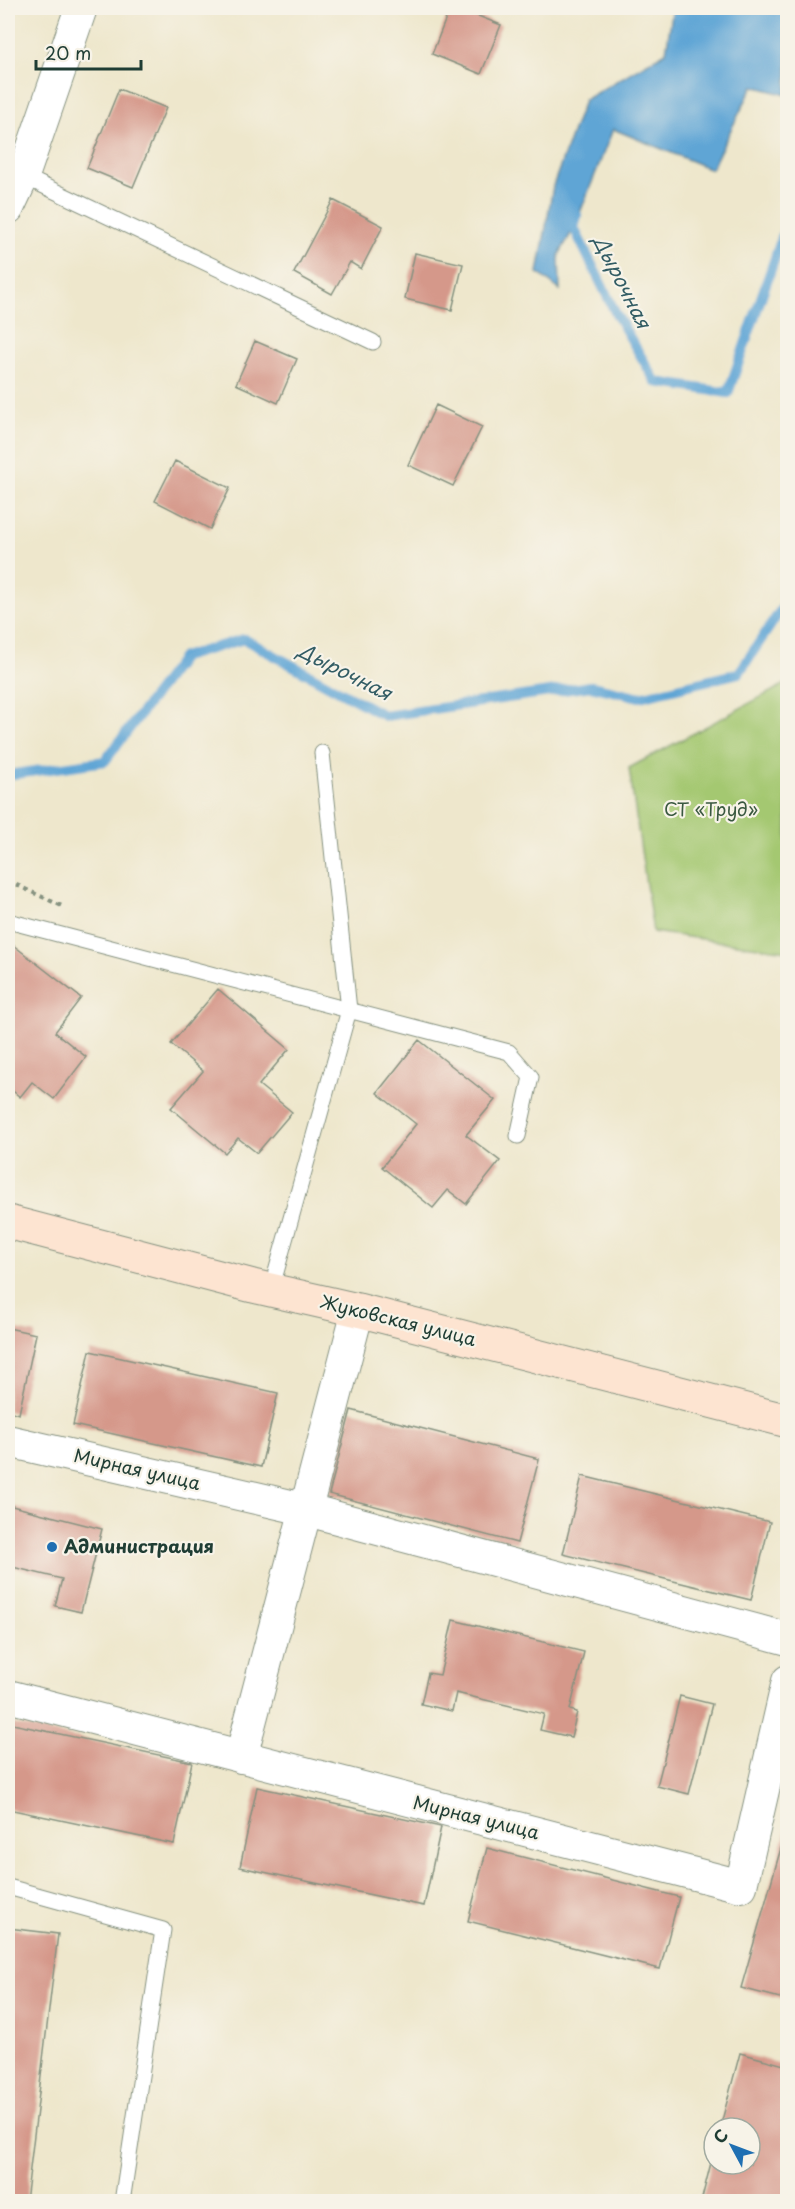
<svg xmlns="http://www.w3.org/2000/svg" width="795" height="2209" viewBox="0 0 795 2209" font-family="'Playpen Sans',sans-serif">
	<rect width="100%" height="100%" fill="#f7f3e8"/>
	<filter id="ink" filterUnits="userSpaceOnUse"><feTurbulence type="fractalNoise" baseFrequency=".0167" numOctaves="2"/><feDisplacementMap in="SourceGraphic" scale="12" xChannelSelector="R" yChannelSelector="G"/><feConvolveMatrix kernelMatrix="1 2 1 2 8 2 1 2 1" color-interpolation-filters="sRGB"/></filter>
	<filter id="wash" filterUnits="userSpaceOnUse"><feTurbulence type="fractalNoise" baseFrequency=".008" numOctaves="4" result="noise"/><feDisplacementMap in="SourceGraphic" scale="24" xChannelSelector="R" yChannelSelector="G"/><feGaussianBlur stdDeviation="1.35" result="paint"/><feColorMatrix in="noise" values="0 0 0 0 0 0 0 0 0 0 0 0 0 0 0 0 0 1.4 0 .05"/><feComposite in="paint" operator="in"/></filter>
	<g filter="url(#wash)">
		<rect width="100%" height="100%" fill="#eee7cc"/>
		<!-- green -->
		<path fill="#a4c871" stroke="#628252" stroke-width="1.5" d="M787,683V951L653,932L629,768Z"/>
		<!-- water -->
		<path fill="#5fa5d5" stroke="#3f7184" stroke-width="1.5" d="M673,8H787V95L753,86L711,169L613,129L574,228L559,255L560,290L538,273L553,186L584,100L666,52Z"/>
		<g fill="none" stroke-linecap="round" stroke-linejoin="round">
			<!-- stream -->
			<path stroke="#5fa5d5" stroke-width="10" d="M577,215L574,228L615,312L656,382L728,393L784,232L788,233
				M8,775L105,761L183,657L244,639L385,716L591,686L640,697L739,673L788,599"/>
		</g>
		<g id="blocks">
			<!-- building -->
			<path fill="#d5988a" d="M450,8H458L501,25L481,74L432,54Z
				M119,89L166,108L133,187L87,168Z
				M333,200L383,226L361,269L350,262L332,294L294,273Z
				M415,253L463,264L452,310L405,299Z
				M255,341L297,359L278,403L236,384Z
				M436,405L482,427L453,486L408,465Z
				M175,461L230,488L210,529L155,501Z
				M13,945L81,998L55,1032L86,1057L54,1099L32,1082L20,1097L8,1087V951Z
				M218,989L289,1049L259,1085L292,1112L257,1153L238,1138L225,1153L171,1108L203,1071L171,1044Z
				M419,1040L495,1100L466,1135L500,1161L466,1204L448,1190L433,1208L382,1167L416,1124L377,1093Z
				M8,1328L36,1334L19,1414L8,1411Z
				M90,1351L278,1393L261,1467L73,1425Z
				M351,1410L539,1459L517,1543L329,1494Z
				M582,1476L770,1522L751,1600L563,1554Z
				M8,1505L102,1529L81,1612L55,1606L62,1579L8,1566Z
				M453,1620L584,1652L570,1710L577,1712L571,1737L540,1730L544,1714L456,1693L452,1711L421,1704L428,1673L440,1675Z
				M680,1696L712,1704L689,1794L657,1786Z
				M8,1723L192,1762L174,1844L8,1809Z
				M257,1787L441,1827L424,1906L240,1867Z
				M787,1827H788V2000L741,1988Z
				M487,1848L679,1897L660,1969L468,1921Z
				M8,1928L58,1934L26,2202H8Z
				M740,2053L788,2066V2202H701L713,2155L714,2164H750V2128H720Z"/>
		</g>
	</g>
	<g filter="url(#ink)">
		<use href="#blocks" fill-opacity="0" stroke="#869280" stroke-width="1.5"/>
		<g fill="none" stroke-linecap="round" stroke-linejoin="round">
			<defs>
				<path id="lane" d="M23,176L373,342
					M8,921L509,1052L531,1077L518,1136
					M271,1290L349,1010L322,753
					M8,1887L163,1930L122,2202"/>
				<path id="street" d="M8,208L23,176L81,8
					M8,1441L304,1509L788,1639
					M8,1696L741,1886L788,1681
					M241,1757L358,1310"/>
				<path id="secondary" d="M8,1222L253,1286L358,1310L788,1421"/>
			</defs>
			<!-- lane casing -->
			<use href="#lane" stroke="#869280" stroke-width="17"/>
			<!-- street casing -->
			<use href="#street" stroke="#869280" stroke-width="34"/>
			<!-- secondary casing -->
			<use href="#secondary" stroke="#869280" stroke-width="35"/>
			<!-- path -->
			<path stroke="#869280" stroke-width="4" stroke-dasharray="4.5 4.5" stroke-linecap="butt" d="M8,881L64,907"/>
			<!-- lane -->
			<use href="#lane" stroke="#fff" stroke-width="15"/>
			<!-- street -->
			<use href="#street" stroke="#fff" stroke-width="32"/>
			<!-- secondary -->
			<use href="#secondary" stroke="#fde4d1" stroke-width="33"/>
		</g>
	</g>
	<!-- markers -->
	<circle fill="#1f6fb2" stroke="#f7f3e8" stroke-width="2" cx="52" cy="1547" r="6"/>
	<g text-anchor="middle" stroke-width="4.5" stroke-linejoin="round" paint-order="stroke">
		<!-- park labels -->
		<g font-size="18" fill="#3a5940" stroke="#f7f3e8">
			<text x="711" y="816">СТ «Труд»</text>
		</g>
		<!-- street labels -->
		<g font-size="18" fill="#1f3d34" stroke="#f7f3e8">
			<text transform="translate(398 1321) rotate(14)" y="6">Жуковская улица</text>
			<text transform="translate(137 1470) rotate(13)" y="6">Мирная улица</text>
			<text transform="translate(476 1818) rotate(14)" y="6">Мирная улица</text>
		</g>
		<!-- poi labels -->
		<g font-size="18" font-weight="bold" fill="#1f3d34" stroke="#f7f3e8" text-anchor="start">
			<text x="64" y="1553">Администрация</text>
		</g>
		<!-- water labels -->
		<g font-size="20" font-style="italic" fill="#325c64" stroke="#f7f3e8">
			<text transform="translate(622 282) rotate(63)" y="7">Дырочная</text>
			<text transform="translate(345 672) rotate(27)" y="7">Дырочная</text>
		</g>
	</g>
	<!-- margin -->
	<rect width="795" height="2209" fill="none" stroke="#f7f3e8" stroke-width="30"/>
	<!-- north arrow -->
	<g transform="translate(732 2146) rotate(311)"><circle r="28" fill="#f7f3e8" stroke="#a1aaa0" stroke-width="1.5"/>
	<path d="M0-4.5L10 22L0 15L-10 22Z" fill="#1f6fb2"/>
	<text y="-9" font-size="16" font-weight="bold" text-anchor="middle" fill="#1f3d34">С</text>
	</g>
	<!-- scale -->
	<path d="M36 60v9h105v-9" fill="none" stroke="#1f3d34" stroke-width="3"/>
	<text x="45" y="60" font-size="18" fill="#1f3d34" stroke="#f7f3e8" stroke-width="4.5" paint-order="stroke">20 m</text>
</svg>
